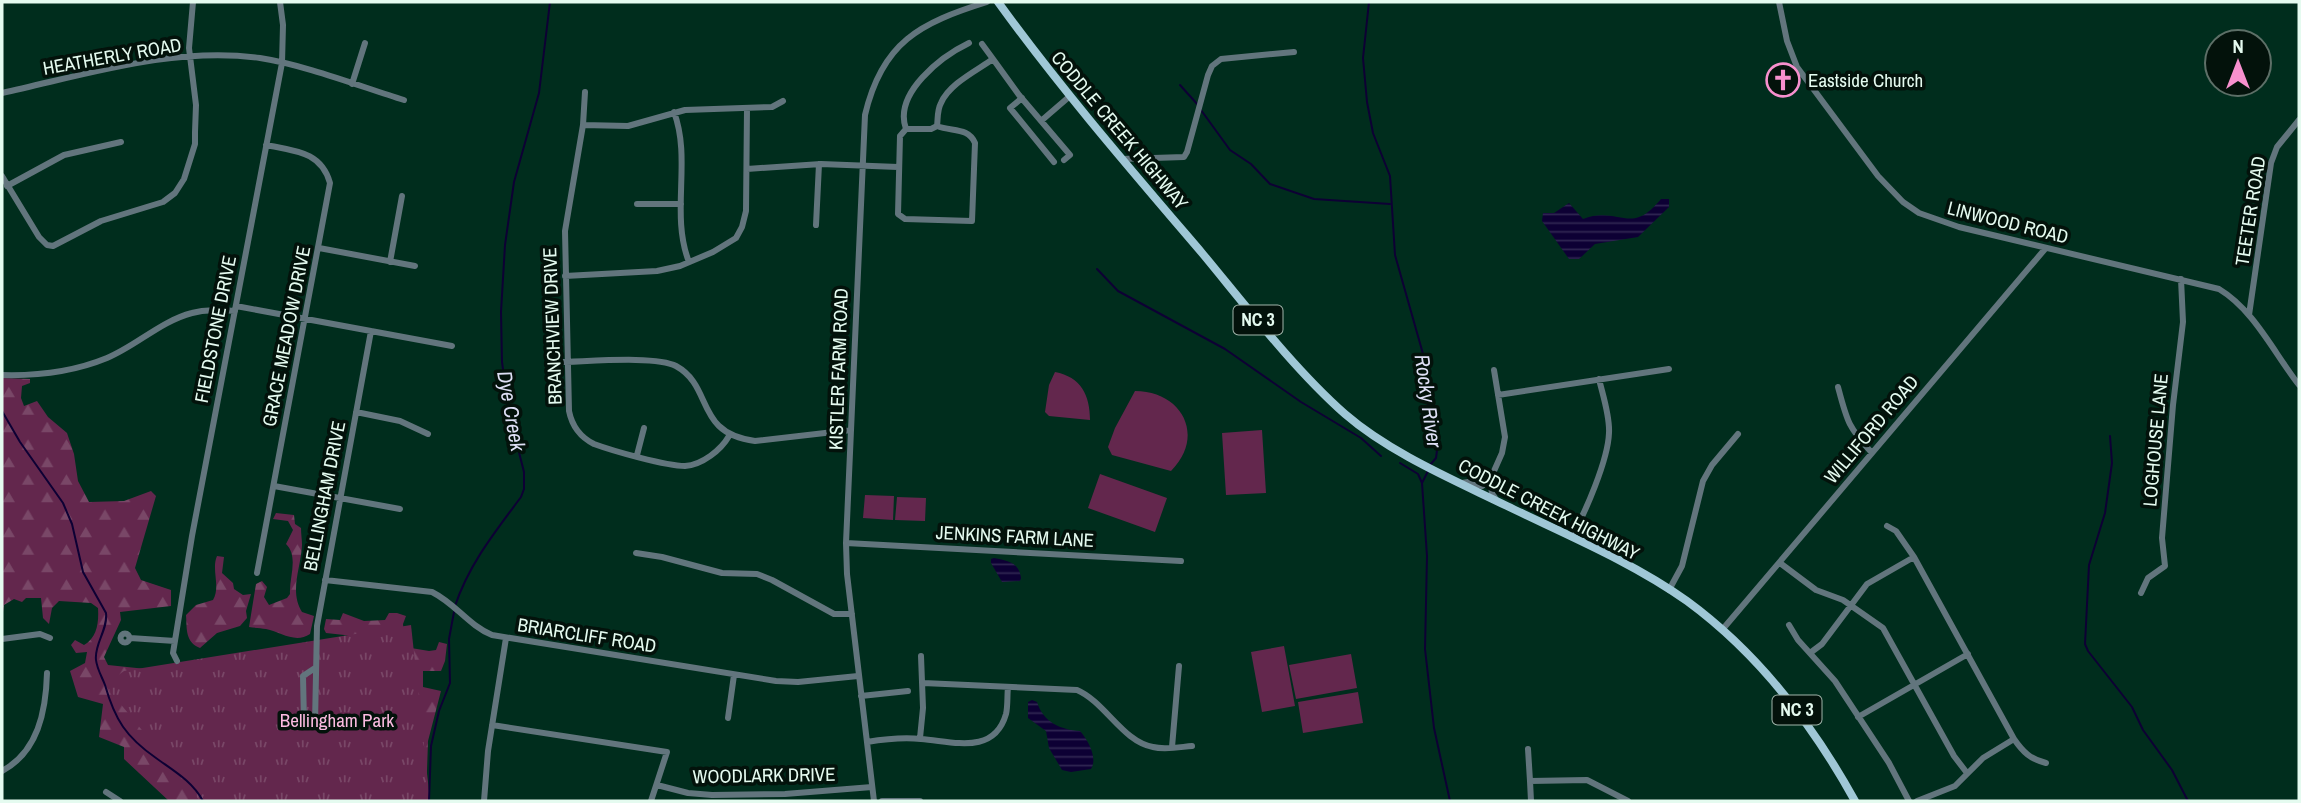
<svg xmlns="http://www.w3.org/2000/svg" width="2301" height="803" viewBox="0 0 2301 803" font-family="'Archivo Narrow',sans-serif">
	<defs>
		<pattern id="forest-firs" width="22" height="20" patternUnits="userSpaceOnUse" patternTransform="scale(1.75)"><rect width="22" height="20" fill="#63274d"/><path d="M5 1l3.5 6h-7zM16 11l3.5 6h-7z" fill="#794767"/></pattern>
		<pattern id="park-tufts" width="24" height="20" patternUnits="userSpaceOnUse" patternTransform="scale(1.75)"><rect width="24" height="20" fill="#63274d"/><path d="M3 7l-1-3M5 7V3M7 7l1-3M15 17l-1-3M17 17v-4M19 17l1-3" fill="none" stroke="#794767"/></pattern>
		<pattern id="water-rules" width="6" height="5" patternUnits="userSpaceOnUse" patternTransform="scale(1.75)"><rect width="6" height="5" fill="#0d0034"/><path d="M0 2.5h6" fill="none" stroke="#302652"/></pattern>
	</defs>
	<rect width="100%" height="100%" fill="#002d1d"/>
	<!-- grass -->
	<path fill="#63274d" d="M1055,372C1081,377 1090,395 1090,420L1049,416L1045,412L1049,385Z
		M1135,391C1182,391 1206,436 1171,471L1112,455L1108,447L1115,428Z
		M1262,430L1266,493L1226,495L1222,433Z
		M1100,474L1167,498L1155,532L1088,508Z
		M865,495L894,496L893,520L863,518Z
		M897,497L926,498L925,521L895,520Z
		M1284,646L1295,706L1262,712L1251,652Z
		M1351,654L1357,688L1296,699L1289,665Z
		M1358,692L1363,723L1303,733L1298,702Z"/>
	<!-- forest -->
	<path fill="url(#forest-firs)" d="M2,378L30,379V383L22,386L21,398L24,406L37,401L48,417L67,433L74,454L78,481L89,502L124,501L151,491L156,496L135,568L141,580L171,590V606L120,612L121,620L104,657L108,665L165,671L229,801H169L124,759V747L99,737L103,704L78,697L70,671L85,663L87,652L76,653L71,645L75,640L84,645C97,638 99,622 98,608L91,603L59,601L52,608L49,624L43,618L41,598H26L22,602L14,599L4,605L2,619Z
		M276,513L294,515L295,524L301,528C301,534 302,540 302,545C301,568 289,591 302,612L314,616L310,634C295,644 281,632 266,629C261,628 255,628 249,627L256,584L262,581L267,587L264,597L269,605L287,598L290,594C289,577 299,557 286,544L293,530L288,521L273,519Z
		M217,556L224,557L222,573L233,583L234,589L243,595L251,594L246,611L247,618L240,626L217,633L200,648C185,642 187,629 186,615L196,605L213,600C221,586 211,570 217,556Z
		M343,613L364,621L385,620L389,613H397L406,616L403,624L405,647L429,651L436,650L439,642L447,644L445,661L441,671H423V687L441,691L428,741L426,800L363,637L326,633L324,629L326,619L340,620Z"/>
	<!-- park -->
	<path fill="url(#park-tufts)" d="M411,625L430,801H200L105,685L124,671Z"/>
	<!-- water -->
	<path fill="url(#water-rules)" d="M1661,199H1669V207L1638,237L1595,244L1579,259H1569L1542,221L1543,213H1554L1569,203L1583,219C1608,209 1624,223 1639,217C1648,214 1655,206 1661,199Z
		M994,558C1008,561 1019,562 1021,578L1020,581L1002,582L991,563V559Z
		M1032,700L1037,702C1043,722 1061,730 1080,731C1088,740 1098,758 1091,769L1071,772L1062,770L1049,748L1046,731L1028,718V702Z"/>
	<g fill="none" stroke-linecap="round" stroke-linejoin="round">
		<!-- stream -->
		<path stroke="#0d0034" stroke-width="2" d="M1369,2L1363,58L1367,102L1373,133L1390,176L1395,255L1427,368V375L1424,387L1425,399L1432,411L1438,443L1436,458L1430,465
			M1180,85L1198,105
			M1201,110L1230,150L1251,164L1270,184L1314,199L1390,204
			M1097,269L1118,291L1225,349L1301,402L1361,438L1381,456
			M2,411L20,442L63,503L72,524L83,572L106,613C108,630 94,644 96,660C97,669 102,677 105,685C115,720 126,737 156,758C174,771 192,781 203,801
			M2110,436L2112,463L2105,513L2089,565L2085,644L2088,651L2132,707L2143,730L2172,770L2188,801
			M1400,463L1418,474L1422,483
			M1428,471L1422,483L1427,556L1425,649L1434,728L1450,801
			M455,606C469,564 495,532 521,497L524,489V472L509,413L502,362L501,312L505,245L514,182L539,93L550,2
			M429,801L431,746L439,711L450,683L449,639L454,612"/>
		<!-- minor -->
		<path stroke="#62757d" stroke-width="6" d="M1779,2L1787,41L1797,67L1878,176L1903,202L1919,213L1959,227L2219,289C2254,310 2274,353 2299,385
			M993,59L1019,95L1070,155L1064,160
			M352,84L365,43
			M585,92L583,125L565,231L569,411C572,426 580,437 594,444C613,451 666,466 685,466C702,465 721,450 729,436
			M2,93C85,75 174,46 260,58C305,65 359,86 404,100
			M1022,98L1010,108L1054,162
			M674,112C692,160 670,214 689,262
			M1041,121L1070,96
			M583,125L628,126L685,110L772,107L783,101
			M937,126C952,132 968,127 975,143L972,221L905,219L898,214L900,136L906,129H931L937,126C938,119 937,110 941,103C949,84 976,71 993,59L982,44
			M906,129C893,93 942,56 969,43
			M1122,159L1184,157L1187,152L1208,75L1212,66L1221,59L1294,52
			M747,169L821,164L898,167
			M2,176L39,237L47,245L53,246L101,221L163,202L175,193L184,179L195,144V132L196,105L189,48L193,2
			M7,186L64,155L121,142
			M637,204H681
			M816,225L819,164
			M319,248L415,266
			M390,262L402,196
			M565,276L657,271L680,266L713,252L736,238L742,227L746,211L747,109
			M236,306L452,346
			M2249,315L2271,163L2277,147L2299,120
			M557,362C583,362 656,355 676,366C714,387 694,433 755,441L851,430
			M2,375C38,376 73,372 107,358C136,346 161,321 192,313C206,309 220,310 235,311
			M1838,387C1847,421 1848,427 1872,453
			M1498,395L1669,369
			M356,412L400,421L428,434
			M637,455L644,428
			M1490,480L1502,453L1505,437L1494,370
			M1462,483L1468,482L1482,486L1490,480L1492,493L1497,501
			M274,486L400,509
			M1887,526L1896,531L1914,557L2014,739C2023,752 2030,759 2046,763
			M1571,537C1585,514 1608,460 1609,433C1610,416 1603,396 1599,379
			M846,543L1181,561
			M636,553L662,557L722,573L757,574L772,580L834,614H852
			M1780,563L1816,590L1843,600L1883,628L1954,756L1967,773
			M257,573L330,183C321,151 294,151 266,145
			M325,580L432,592C456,604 468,625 492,635L776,681L798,682L858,676
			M1669,590L1682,566L1703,481L1712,465L1738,434
			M2141,593L2148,578L2165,566L2162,538L2173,405L2183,322L2181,279
			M1789,625L1798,640L1835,681L1889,763L1909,801
			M1722,630L2045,249
			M120.5 638a4.5 4.5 0 1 1 9 0a4.5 4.5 0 1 1-9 0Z
			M130,638L175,641
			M2,639L40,634L50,638
			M1810,653L1822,644L1867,584L1914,557
			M177,661L173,653L192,536L282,63L283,25L280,2
			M315,668L303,676L304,723L308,726H313L315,723L317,626L371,331
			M923,683L1077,690C1105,702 1123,742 1153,747C1165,750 1180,747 1192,746
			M861,696L908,691
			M1858,717L1968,654
			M728,718L734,675
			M492,725L667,752L651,801
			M920,738L923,708L921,656
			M867,742C885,739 903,737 921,739C952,741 994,756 1006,714C1008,706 1007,695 1008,687
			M1172,747L1179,666
			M1528,749L1530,781
			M2,771C38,752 46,711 47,673
			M657,785L688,793L712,795L785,794L872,787
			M106,792L120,801
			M484,801L488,751L506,638
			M874,801L847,574L846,543L865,115C882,42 920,23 987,2
			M882,801H920
			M1531,801L1530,781L1587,780L1628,801
			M1917,801L1955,786L1983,758L2014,739"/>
		<!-- major -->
		<path stroke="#9fc7d6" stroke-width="8" d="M998,2C1061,89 1132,171 1202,253C1246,306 1294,369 1345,414C1390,453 1454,480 1507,506C1567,535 1632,562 1687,601C1758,653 1813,725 1855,801"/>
	</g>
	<!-- icons -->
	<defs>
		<symbol id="church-ring" viewBox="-11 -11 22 22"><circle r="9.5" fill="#03120b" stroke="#f790ce" stroke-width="1.5"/><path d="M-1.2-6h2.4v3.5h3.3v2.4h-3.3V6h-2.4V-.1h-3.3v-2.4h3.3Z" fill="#f790ce"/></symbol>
	</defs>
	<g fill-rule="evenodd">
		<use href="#church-ring" x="1764" y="61" width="38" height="38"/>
	</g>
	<g text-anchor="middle" stroke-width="7" stroke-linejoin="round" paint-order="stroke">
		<!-- shield labels -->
		<g fill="#03120b" stroke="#a1b5ab" stroke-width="2">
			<rect x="1233.5" y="305.5" width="49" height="29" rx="5"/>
			<rect x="1772.5" y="695.5" width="49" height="29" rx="5"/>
		</g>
		<g font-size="18" font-weight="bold" fill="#e5fbf0">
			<text x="1258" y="326">NC 3</text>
			<text x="1797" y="716">NC 3</text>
		</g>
		<!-- street labels -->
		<g font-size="19" fill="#e5fbf0" stroke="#03120b">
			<text transform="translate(112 56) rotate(-10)" y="7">HEATHERLY ROAD</text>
			<text transform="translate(1120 130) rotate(50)" y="7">CODDLE CREEK HIGHWAY</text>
			<text transform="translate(2250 211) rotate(-81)" y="7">TEETER ROAD</text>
			<text transform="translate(2008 222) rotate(14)" y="7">LINWOOD ROAD</text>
			<text transform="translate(552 326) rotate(-92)" y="7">BRANCHVIEW DRIVE</text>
			<text transform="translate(215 329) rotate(-79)" y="7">FIELDSTONE DRIVE</text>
			<text transform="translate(286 336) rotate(-79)" y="7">GRACE MEADOW DRIVE</text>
			<text transform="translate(838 369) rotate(-88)" y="7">KISTLER FARM ROAD</text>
			<text transform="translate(1871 429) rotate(-50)" y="7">WILLIFORD ROAD</text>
			<text transform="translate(2155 440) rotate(-85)" y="7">LOGHOUSE LANE</text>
			<text transform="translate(324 496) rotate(-79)" y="7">BELLINGHAM DRIVE</text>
			<text transform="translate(1549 509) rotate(27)" y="7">CODDLE CREEK HIGHWAY</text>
			<text transform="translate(1015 536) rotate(3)" y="7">JENKINS FARM LANE</text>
			<text transform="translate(587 635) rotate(9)" y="7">BRIARCLIFF ROAD</text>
			<text transform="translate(764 775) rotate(-1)" y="7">WOODLARK DRIVE</text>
		</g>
		<!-- poi labels -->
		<g font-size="19" fill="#e5fbf0" stroke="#03120b" text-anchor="start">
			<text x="1808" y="87">Eastside Church</text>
		</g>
		<!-- park labels -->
		<g font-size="19" fill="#fcbbe1" stroke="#03120b">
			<text x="337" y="727">Bellingham Park</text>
		</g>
		<!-- water labels -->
		<g font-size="21" font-style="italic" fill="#dedff5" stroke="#03120b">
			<text transform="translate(1428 401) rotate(82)" y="7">Rocky River</text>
			<text transform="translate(511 411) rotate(80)" y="7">Dye Creek</text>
		</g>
	</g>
	<!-- border -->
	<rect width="2301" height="803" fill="none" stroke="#e5fbf0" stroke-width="7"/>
	<!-- north arrow -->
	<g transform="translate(2238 63)"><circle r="33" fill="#03120b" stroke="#5d6f67" stroke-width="2"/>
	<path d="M0-5L12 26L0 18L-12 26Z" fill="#f790ce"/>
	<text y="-10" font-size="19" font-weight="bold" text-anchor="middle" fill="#e5fbf0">N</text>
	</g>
</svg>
